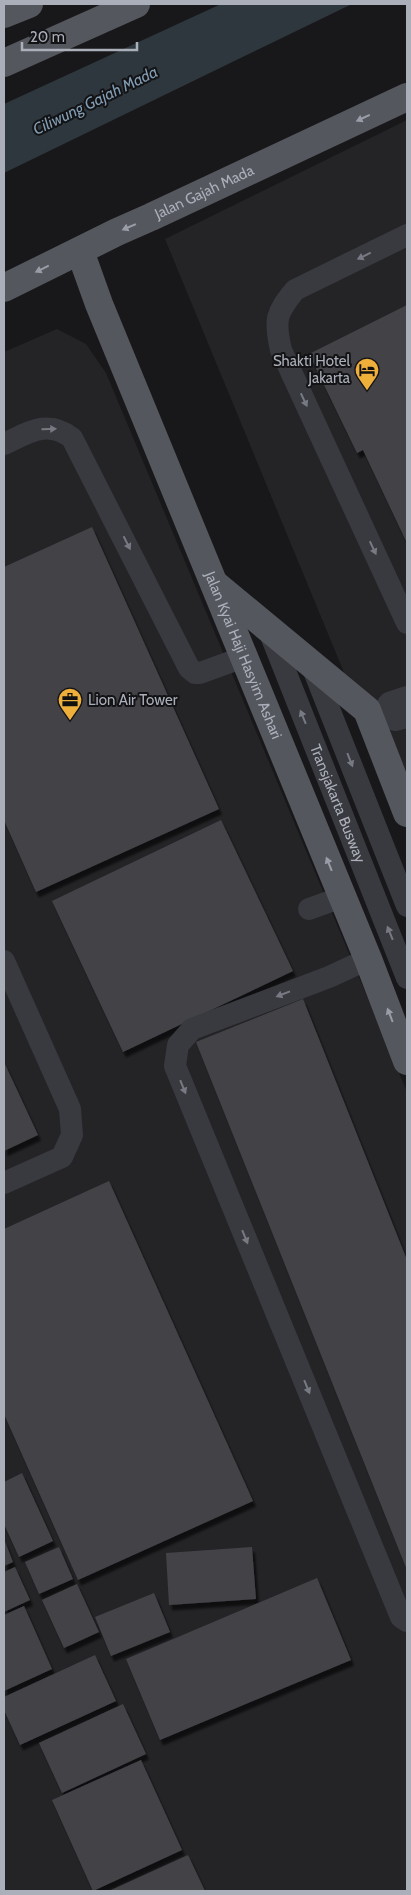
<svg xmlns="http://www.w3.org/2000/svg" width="411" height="1895" viewBox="0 0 411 1895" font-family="Cabin,sans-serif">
	<defs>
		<filter id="shadow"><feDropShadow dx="3" dy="5.5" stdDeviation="1" flood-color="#0009"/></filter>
	</defs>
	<rect width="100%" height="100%" fill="#18181a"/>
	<!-- built -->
	<path fill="#242427" d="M407,120V825L165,239Z
		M57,329L86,344L106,373L407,1092V1891H4V352Z"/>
	<!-- water -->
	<path fill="#2e373e" d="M221,4H352L4,173V104Z"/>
	<!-- building -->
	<path fill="#424347" filter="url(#shadow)" d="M407,305V543L363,450L357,453L309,354Z
		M92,527L219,809L36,892L4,820V567Z
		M221,820L293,971L123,1052L52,901Z
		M303,999L407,1260V1570L196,1042Z
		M4,1062L38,1135L4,1151Z
		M109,1181L253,1501L78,1580L4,1414V1229Z
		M22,1473L53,1541L19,1557L4,1524V1482Z
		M4,1539L13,1562L4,1566Z
		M59,1547L73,1579L39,1594L25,1562Z
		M252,1547L256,1599L169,1605L166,1553Z
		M15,1567L30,1600L4,1612V1572Z
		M317,1578L351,1660L160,1740L126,1659Z
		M77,1584L99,1632L64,1648L42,1600Z
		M154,1593L170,1632L111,1656L95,1617Z
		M24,1606L52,1669L4,1691V1615Z
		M95,1655L116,1701L20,1745L4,1710V1697Z
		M123,1704L146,1754L62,1793L39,1743Z
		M141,1760L182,1850L93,1891L52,1800Z
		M188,1855L205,1891H109Z"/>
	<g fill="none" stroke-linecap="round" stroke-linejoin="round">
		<!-- service -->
		<g stroke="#393a3f" stroke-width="22">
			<path d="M407,235L295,290C276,313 274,320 281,350L407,623"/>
			<path d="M4,444C29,432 48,419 72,438L189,668L195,673H200L244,657"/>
			<path id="s1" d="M268,628L407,978"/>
			<path d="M312,666L407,906"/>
			<path d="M381,715L395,720L407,717"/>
			<path d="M370,719L381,715L389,703L407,697"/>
			<path d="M309,909L342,897"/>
			<path d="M368,959L329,977L192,1029L178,1045L175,1066L401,1617L407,1621"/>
			<path d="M4,961L70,1109L72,1135L62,1157L4,1183"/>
		</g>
		<!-- primary -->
		<g stroke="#55575e" stroke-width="28">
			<path d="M4,14L29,4"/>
			<path d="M4,63L136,4"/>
			<path id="s2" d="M80,251L99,304L368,959L407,1061"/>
			<path id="s3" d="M4,288L117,232L151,217L407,97"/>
			<path d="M216,585L367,710L407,813"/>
		</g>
	</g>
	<!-- one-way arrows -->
	<defs><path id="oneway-solid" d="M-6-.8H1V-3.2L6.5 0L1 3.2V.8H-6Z" transform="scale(1.25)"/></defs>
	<g fill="#999da8">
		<use href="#oneway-solid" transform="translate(363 118) rotate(155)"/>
		<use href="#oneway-solid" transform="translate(129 227) rotate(157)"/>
		<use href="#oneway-solid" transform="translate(42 269) rotate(154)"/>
		<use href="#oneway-solid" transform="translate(329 864) rotate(-112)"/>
		<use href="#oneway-solid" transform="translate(390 1015) rotate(-111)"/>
	</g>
	<g fill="#777a83">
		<use href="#oneway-solid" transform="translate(364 256) rotate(154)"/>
		<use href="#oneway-solid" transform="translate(304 400) rotate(65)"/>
		<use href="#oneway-solid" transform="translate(49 429) rotate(-1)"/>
		<use href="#oneway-solid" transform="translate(127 543) rotate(63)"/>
		<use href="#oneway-solid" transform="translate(373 548) rotate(65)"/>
		<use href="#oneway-solid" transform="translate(303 717) rotate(-112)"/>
		<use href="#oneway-solid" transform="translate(350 760) rotate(69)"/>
		<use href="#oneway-solid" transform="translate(390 933) rotate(-112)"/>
		<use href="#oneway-solid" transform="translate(283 994) rotate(159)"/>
		<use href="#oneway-solid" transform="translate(183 1087) rotate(68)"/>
		<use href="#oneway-solid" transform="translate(245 1237) rotate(68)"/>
		<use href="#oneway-solid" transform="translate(307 1387) rotate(68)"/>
	</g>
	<!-- icons -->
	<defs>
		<symbol id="hotel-pin" viewBox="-11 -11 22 30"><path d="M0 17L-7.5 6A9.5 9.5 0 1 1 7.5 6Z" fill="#efb03b" stroke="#131315"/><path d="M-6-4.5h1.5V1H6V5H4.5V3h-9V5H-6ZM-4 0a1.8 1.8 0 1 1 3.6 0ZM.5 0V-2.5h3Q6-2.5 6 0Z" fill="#111"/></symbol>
		<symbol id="office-pin" viewBox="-11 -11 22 30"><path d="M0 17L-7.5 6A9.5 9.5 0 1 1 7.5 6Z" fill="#efb03b" stroke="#131315"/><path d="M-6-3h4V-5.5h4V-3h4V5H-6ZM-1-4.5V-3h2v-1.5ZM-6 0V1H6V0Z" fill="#111"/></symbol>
	</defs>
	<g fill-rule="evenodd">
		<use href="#hotel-pin" x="353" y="356" width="28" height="38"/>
		<use href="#office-pin" x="56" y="686" width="28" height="38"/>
	</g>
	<g text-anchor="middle" stroke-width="4" stroke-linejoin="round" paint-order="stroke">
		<!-- street labels -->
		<g font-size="15" fill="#aaafba" stroke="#131315">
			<text dy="5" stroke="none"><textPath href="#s3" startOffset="222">Jalan Gajah Mada</textPath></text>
			<text dy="5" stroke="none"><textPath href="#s2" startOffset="436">Jalan Kyai Haji Hasyim Ashari</textPath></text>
			<text dy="5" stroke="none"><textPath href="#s1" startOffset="189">Transjakarta Busway</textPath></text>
		</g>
		<!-- poi labels -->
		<g font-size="15" fill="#aaafba" stroke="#131315" text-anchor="end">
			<text x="350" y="366">Shakti Hotel<tspan x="350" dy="17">Jakarta</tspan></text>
			<text x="88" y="705" text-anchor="start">Lion Air Tower</text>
		</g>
		<!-- water labels -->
		<g font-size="16" font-style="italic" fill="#829db4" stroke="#131315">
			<text transform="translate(95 100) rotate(-26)" y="6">Ciliwung Gajah Mada</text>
		</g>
	</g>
	<!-- border -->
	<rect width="411" height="1895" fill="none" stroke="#aaafba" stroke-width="10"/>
	<!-- scale -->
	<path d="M22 42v8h115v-8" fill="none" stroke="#aaafba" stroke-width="2.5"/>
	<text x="30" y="42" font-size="15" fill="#aaafba" stroke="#131315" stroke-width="4" paint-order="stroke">20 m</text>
</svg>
